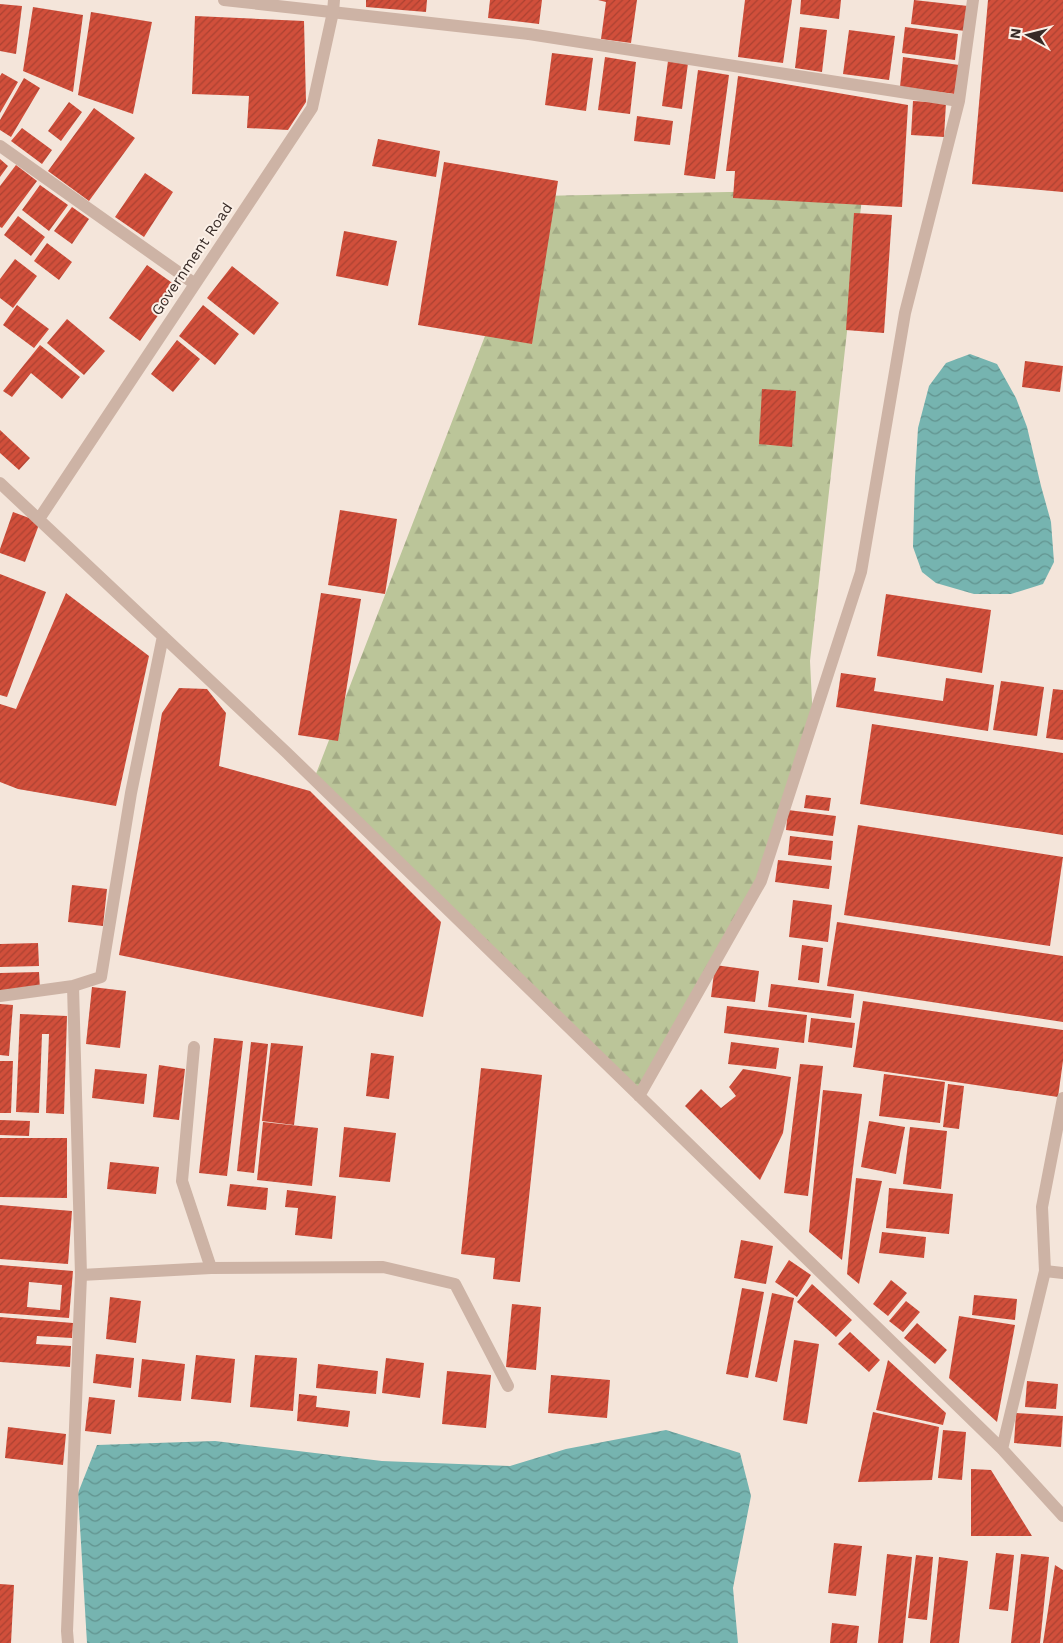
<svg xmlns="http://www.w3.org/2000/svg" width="1063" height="1643" viewBox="0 0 1063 1643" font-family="'Work Sans',sans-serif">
	<defs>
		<pattern id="forest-firs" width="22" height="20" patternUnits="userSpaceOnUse" patternTransform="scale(1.25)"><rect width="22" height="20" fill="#bbc599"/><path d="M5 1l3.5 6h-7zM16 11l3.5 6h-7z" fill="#a2a984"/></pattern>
		<pattern id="water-waves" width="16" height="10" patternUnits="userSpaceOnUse" patternTransform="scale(1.25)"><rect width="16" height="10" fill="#76b4b0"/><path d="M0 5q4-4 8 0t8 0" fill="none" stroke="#62938f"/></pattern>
		<pattern id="building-hatch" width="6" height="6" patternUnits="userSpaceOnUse" patternTransform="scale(1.25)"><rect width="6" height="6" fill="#d14f3b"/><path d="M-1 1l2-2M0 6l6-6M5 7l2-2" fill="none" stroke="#ab4232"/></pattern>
	</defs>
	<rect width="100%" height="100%" fill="#f4e5da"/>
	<!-- forest -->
	<path fill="url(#forest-firs)" d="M863,189L810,661L813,722L761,881L639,1096L314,779L539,196Z"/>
	<!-- water -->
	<path fill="url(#water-waves)" d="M970,354L997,364L1016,398L1027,427L1041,486L1051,522L1054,562L1043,584L1011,594H974L936,583L922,572L913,547L915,477L918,428L929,386L946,363Z
		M666,1430L740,1453L751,1496L733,1588L738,1643H87L78,1493L97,1445L215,1441L382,1461L510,1466L566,1449Z"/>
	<!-- building -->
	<path fill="url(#building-hatch)" fill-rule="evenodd" d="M366,0H427L426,12L366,7Z
		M490,0H542L539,24L488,18Z
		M598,0H637L631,43L601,39L606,2Z
		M745,0H792L783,63L738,57Z
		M801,0H841L839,19L800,14Z
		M914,0L968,6L965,31L911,24Z
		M988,0H1063V192L972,184Z
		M0,4L22,6L16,54L0,51Z
		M33,7L83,15L73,92L23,71Z
		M91,12L152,22L133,114L78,95Z
		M195,16L304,21L306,102L288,130L247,128L249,96L192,94Z
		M800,27L827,30L822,72L795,68Z
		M905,27L958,34L955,60L902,53Z
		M849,30L895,36L889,80L843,74Z
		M552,53L593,58L586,111L545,105Z
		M605,57L636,62L630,114L598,110Z
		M903,57L959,65L955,94L900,87Z
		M668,61L688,63L682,109L662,106Z
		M698,70L729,75L715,179L684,175Z
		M2,73L18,82L0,113V76Z
		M738,76L908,105L902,207L733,198L735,171H726Z
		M24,78L40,88L11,137L0,130V120Z
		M913,101L946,103L944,137L911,135Z
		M69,102L82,112L61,141L48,131Z
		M94,108L135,138L89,201L48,171Z
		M637,116L673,121L670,145L634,141Z
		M22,128L52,150L42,164L11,141Z
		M378,139L440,151L436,177L372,166Z
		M0,159L8,166L0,177Z
		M444,162L558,181L532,344L418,325Z
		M16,165L37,181L2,228L0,227V186Z
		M145,173L173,192L144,237L115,217Z
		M40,185L68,205L49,231L22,210Z
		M72,207L89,219L72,244L54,231Z
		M854,213L892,215L884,333L846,330Z
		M18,216L45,237L31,256L4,235Z
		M344,231L397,241L388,286L336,276Z
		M47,243L72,262L59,280L34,261Z
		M15,259L37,276L13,308L0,298V279Z
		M147,265L178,287L140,341L109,318Z
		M232,266L279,303L254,335L207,298Z
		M17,305L49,329L34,348L3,325Z
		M203,305L239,334L215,365L179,336Z
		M67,319L105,351L84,375L47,343Z
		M177,340L200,359L173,392L151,374Z
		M40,345L80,377L62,399L31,373L12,397L3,391Z
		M1025,361L1063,366L1060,392L1022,387Z
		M762,389L796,391L792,447L759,444Z
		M0,430L30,458L19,470L0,453Z
		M340,510L397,519L385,594L328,585Z
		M13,512L40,522L25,562L0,553V549Z
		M0,574L46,592L7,697L0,695Z
		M66,593L149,656L116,806L18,789L0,782V704L16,709Z
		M321,593L361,599L338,741L298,735Z
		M886,594L991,610L982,673L877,656Z
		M841,673L876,678L874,691L943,701L946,678L994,685L988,731L836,707Z
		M1001,681L1044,687L1037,736L993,730Z
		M179,688L207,689L226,713L219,766L310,791L441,922L423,1017L119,955L162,713Z
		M1053,689L1063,690V740L1046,738Z
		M872,724L1063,753V835L860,804Z
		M806,795L831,798L829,811L804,808Z
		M788,810L836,816L833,836L786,830Z
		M858,825L1063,857L1050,946L844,915Z
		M790,836L833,841L831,860L788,855Z
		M778,860L832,866L829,889L775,882Z
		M72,885L107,889L103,926L68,922Z
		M793,900L832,905L828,942L789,937Z
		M837,922L1063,956V1022L827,986Z
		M38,943L39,966L0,967V944Z
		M802,945L823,948L819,983L798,980Z
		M715,965L759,971L755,1002L711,997Z
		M39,972L40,989L0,991V973Z
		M771,984L854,994L851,1018L768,1007Z
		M92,987L126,991L120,1048L86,1044Z
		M863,1001L1063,1030V1061L1058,1097L853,1067Z
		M0,1004L13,1005L9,1056L0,1055Z
		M727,1006L807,1015L804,1043L724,1033Z
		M20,1014L67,1016L64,1114L46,1113L49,1034H42L39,1113L16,1112Z
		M811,1018L855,1023L852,1048L808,1042Z
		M214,1038L243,1041L227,1176L199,1173Z
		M251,1042L268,1044L254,1173L237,1171Z
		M731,1042L779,1048L776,1069L728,1064Z
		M271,1043L303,1046L294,1125L262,1121Z
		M371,1053L394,1056L389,1099L366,1096Z
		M0,1061H13L11,1113H0Z
		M800,1064L823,1066L808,1196L784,1193Z
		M159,1065L185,1069L179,1120L153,1117Z
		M481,1068L542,1075L520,1282L493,1279L495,1258L461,1254Z
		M95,1069L147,1074L144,1104L92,1098Z
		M743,1069L791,1077L783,1133L760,1180L685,1106L701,1089L721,1108L736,1096L729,1087Z
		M884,1074L945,1082L940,1123L879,1116Z
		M948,1084L964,1086L959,1129L943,1127Z
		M823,1090L862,1094L842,1260L809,1232Z
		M0,1120L30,1121L29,1136L0,1135Z
		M869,1121L905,1127L896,1174L861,1167Z
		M263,1122L318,1128L312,1186L257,1180Z
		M344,1127L396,1133L390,1182L339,1177Z
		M910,1127L947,1131L941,1189L903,1184Z
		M0,1138H67V1198L0,1197Z
		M110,1162L159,1167L156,1194L107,1189Z
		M856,1178L882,1181L859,1284L847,1274Z
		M230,1184L268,1188L266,1210L227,1206Z
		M889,1188L953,1194L949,1234L886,1228Z
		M287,1190L336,1196L332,1239L295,1235L298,1208L285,1207Z
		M0,1205L72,1211L68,1264L0,1259Z
		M882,1232L926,1237L924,1258L879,1253Z
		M741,1240L773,1246L766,1284L734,1278Z
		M789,1260L811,1275L797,1297L775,1282Z
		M0,1265L73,1271L69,1318L0,1313ZM29,1282L62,1285L60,1310L27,1307Z
		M891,1280L907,1293L888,1316L873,1304Z
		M812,1284L852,1320L836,1337L797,1302Z
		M742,1288L764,1292L748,1378L726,1374Z
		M772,1293L794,1298L777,1382L755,1377Z
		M974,1295L1017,1299L1015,1320L972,1315Z
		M110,1297L141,1301L136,1343L106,1339Z
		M906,1301L920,1312L903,1332L889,1321Z
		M512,1304L541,1307L536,1370L506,1367Z
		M959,1316L1015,1325L997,1422L949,1378Z
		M0,1317L73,1323L72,1338L37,1336L36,1344L71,1346L70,1367L0,1362Z
		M917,1323L947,1350L935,1364L904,1338Z
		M850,1332L880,1360L869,1372L838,1344Z
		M794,1340L819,1344L807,1424L783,1420Z
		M96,1354L134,1358L131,1388L93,1383Z
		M196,1355L235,1359L231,1403L191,1399Z
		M255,1355L297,1358L293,1411L250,1407Z
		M386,1358L424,1363L420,1398L382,1393Z
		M142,1359L185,1364L181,1401L138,1397Z
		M888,1360L946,1413L943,1425L876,1410Z
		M318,1364L378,1371L376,1394L316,1388Z
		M447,1371L491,1375L486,1428L442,1424Z
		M551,1375L610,1380L607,1418L548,1413Z
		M1027,1381L1058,1384L1056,1409L1025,1407Z
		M299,1394L317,1396L316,1407L350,1411L348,1427L297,1421Z
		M89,1397L115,1400L111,1434L85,1431Z
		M873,1412L939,1427L932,1480L858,1482Z
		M1016,1413L1063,1416L1061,1447L1014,1443Z
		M8,1427L66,1434L63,1465L5,1458Z
		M943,1430L966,1432L962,1480L938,1478Z
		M971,1469L991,1470L1032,1536H971Z
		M834,1543L862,1546L856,1596L828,1593Z
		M996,1553L1014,1555L1008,1611L989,1609Z
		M887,1554L912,1557L903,1643H878Z
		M1021,1554L1049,1557L1040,1643H1011Z
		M916,1555L933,1557L927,1620L908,1618Z
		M939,1557L968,1561L959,1643H930Z
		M1055,1565L1063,1570V1643H1043Z
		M0,1584L14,1585L11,1643H0Z
		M832,1623L859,1626L857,1643H830Z"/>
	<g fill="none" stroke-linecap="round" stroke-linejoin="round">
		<!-- lane -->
		<path stroke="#cdb3a5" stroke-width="12" d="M224,0L529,34
			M194,1047L182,1181L211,1268
			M1045,1271L1063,1273
			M81,1275L211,1268L383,1267L455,1284L508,1386"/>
		<!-- street -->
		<path stroke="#cdb3a5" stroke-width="12" d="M529,34L959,101
			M0,146L195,284
			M0,483L287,753L1002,1449L1063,1516
			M39,519L312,108L333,12L334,0
			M0,996L73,986L101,977L131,793L163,636
			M639,1096L761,881L861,572L905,313L959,101L973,0
			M1002,1449L1045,1271L1042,1207L1063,1098
			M68,1643L67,1631L81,1275L73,986"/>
	</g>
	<g text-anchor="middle" stroke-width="4" stroke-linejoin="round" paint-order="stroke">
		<!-- street labels -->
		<g font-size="15" fill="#382b27" stroke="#fbf0e7">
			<text transform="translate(192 259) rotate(-56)" y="5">Government Road</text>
		</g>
	</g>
	<!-- north arrow -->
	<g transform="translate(1028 35) rotate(277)" stroke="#fbf0e7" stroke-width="4" paint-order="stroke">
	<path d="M0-4L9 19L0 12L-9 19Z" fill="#382b27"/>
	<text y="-8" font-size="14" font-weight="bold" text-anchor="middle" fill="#382b27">N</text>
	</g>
</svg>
